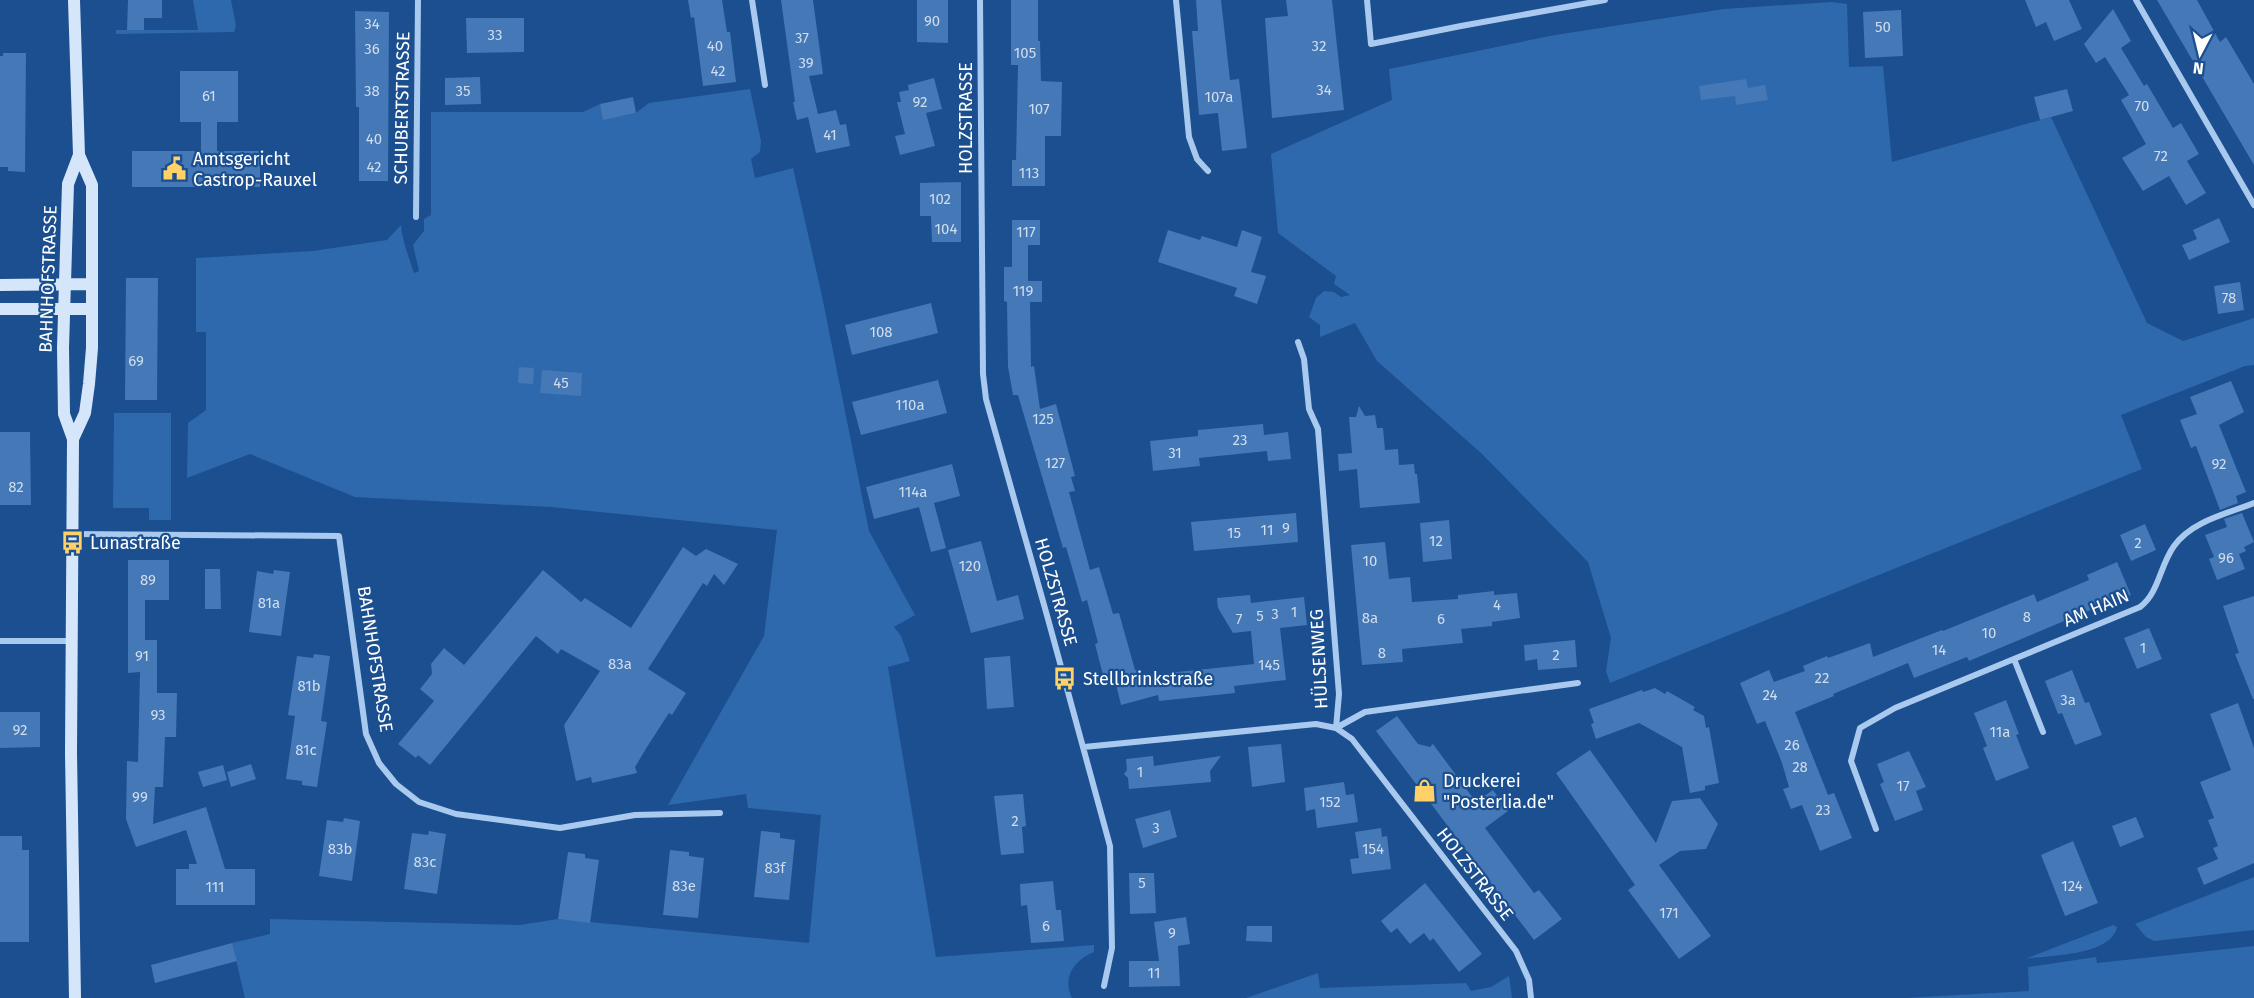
<svg xmlns="http://www.w3.org/2000/svg" width="2254" height="998" viewBox="0 0 2254 998" font-family="'Fira Sans',sans-serif">
	<rect width="100%" height="100%" fill="#1b4f8f"/>
	<!-- green -->
	<path fill="#2e69ad" d="M193,0H231L236,26L234,32L116,34V30H198Z
		M1832,2L1847,4L1849,67L1883,66L1892,162L2051,117L2147,323L2183,341L2254,318V365L2245,366L2121,415L2142,469L1610,683L1606,671L1611,638L1588,562L1482,454L1377,361L1355,323L1320,337V325L1309,317L1316,298L1324,291L1334,292L1341,297L1350,295L1334,284L1336,276L1278,233L1271,154L1392,100L1389,69L1555,35L1724,9Z
		M750,89L761,141L760,152L751,159L755,178L793,168L822,296L869,531L915,615L894,627L901,636L910,661L888,667L936,957L1094,945V952C1074,960 1062,978 1072,998H245L232,943L270,934V919L520,925L558,919L809,943L821,815L748,808L746,794L668,805L764,636L777,530L551,507L355,497L250,454L187,478L188,423L206,410V332H196V258L313,251L387,240L401,225C401,236 410,261 414,273L419,271L413,245L424,231V219L431,215V112H583L600,104L604,119L636,113L649,103Z
		M114,413H171V520H149V508H113Z
		M2254,877V930L2154,941L2146,937L2135,924Z
		M2113,925L2117,927C2111,956 2050,955 2025,959Z
		M2254,946V998H1905L2029,991L2028,967L2096,957L2097,963Z
		M1318,973L1320,988L1466,983L1471,991L1491,987L1509,976L1512,998H1246Z"/>
	<!-- building -->
	<path fill="#4478b7" d="M128,0H162V18H144V30H127Z
		M688,0H722L727,32H730L736,82L703,86L694,17L691,18Z
		M781,0H813L823,74L809,76L818,114L836,110L840,125L846,124L850,146L816,153L808,117L797,120L793,102H795Z
		M917,0H948V43L917,42Z
		M1011,0H1038V41H1040L1041,81L1062,82L1061,136H1045V186H1012V160H1016L1018,65H1011Z
		M1196,0H1221L1230,80L1239,79L1247,148L1222,151L1218,113L1199,115L1192,31H1198Z
		M1286,0H1332L1344,110L1272,118L1265,18L1288,16Z
		M2025,0H2069L2082,29L2054,41L2046,22L2036,27Z
		M2157,0H2197L2220,42L2226,37L2254,84V165Z
		M2113,9L2131,41L2121,48L2144,86L2147,84L2173,128L2181,123L2199,154L2187,161L2206,193L2186,205L2169,176L2143,191L2122,158L2146,144L2121,100L2129,95L2105,57L2096,63L2084,44Z
		M1901,10L1903,56L1865,58L1863,12Z
		M355,11L389,12L388,181H359V107H356Z
		M466,18H524V52L467,53Z
		M3,53H26L25,172L8,171V167H0V56H3Z
		M180,71H238V122H217V151H260V187H132V151H201V122H180Z
		M480,77L481,104L445,105V78Z
		M934,78L942,109L926,113L935,146L900,155L895,136L905,134L897,102H901L899,92L909,90L908,85Z
		M1746,79L1748,88L1765,85L1768,100L1736,105L1735,96L1701,100L1699,86Z
		M2067,89L2073,111L2040,120L2034,97Z
		M633,97L636,113L603,120L600,104Z
		M961,182V242H932L931,216H920V183Z
		M2219,218L2230,242L2189,260L2182,245L2197,239L2193,230Z
		M1012,220H1040V245H1028V281H1042V302H1030L1031,367L1034,366L1040,409L1056,404L1075,476L1071,477L1075,491L1069,492L1090,570L1099,567L1113,614L1119,613L1135,670H1138L1140,676L1254,664L1251,631L1233,633L1218,608L1217,598L1250,595L1251,603L1304,597L1307,625L1280,628L1286,680L1234,686L1235,693L1159,701L1158,695L1121,705L1113,672L1103,675L1095,644L1098,643L1087,600L1082,602L1066,547L1063,548L1018,395H1013L1008,367L1007,302L1004,301V267H1012Z
		M1168,230L1200,240L1202,236L1237,247L1242,230L1262,237L1251,272L1266,276L1257,304L1234,296L1237,288L1158,262Z
		M126,278H158L157,400H125Z
		M2240,282L2244,310L2218,314L2214,286Z
		M931,303L938,333L852,355L845,325Z
		M519,367L534,368L533,384L518,383Z
		M542,370L582,373L581,396L540,393Z
		M938,380L947,413L861,435L852,402Z
		M2231,381L2244,412L2219,425L2246,492L2236,496L2238,503L2220,510L2196,446L2191,448L2180,420L2197,414L2190,397Z
		M1359,406L1365,416L1375,415L1377,428H1383L1385,450L1398,449L1399,465L1414,464L1415,474H1417L1420,503L1360,508L1357,469L1339,471L1338,454L1352,453L1349,417H1356Z
		M1263,424L1264,435L1288,432L1291,459L1268,461L1267,451L1199,458L1200,466L1153,471L1150,441L1198,436V430Z
		M0,432H30L31,505H0Z
		M952,464L960,496L934,503L946,548L931,552L919,507L874,519L866,487Z
		M1296,513L1298,542L1194,551L1191,522Z
		M2242,513L2254,542L2244,547L2246,551L2239,554L2245,569L2217,580L2209,559L2214,557L2205,535L2227,527L2224,519Z
		M1449,520L1452,559L1423,562L1420,523Z
		M2145,524L2156,550L2131,561L2120,535Z
		M981,541L997,601L1018,595L1024,619L971,633L948,550Z
		M1385,542L1389,579L1410,577L1412,602L1458,599V595L1494,591V595L1517,593L1520,618L1492,622V626L1461,629L1463,643L1402,649L1403,662L1362,665L1351,545Z
		M683,547L696,556L706,549L738,564L724,585L714,574L707,586L703,583L648,669L686,693L672,715L669,713L647,747L635,767L637,773L592,783L591,777L576,781L564,725L600,671L561,649L558,654L536,636L430,765L418,755L416,758L398,744L434,701L420,689L432,674L431,664L444,648L464,665L543,570L581,602L585,598L631,628Z
		M128,560H169V600H145V640H157V693H177L176,737H165L163,787H155L153,824L206,807L225,869H255V905H176V869H189V864H197L186,830L136,847L126,819L127,761L138,762L140,672L128,673Z
		M2117,562L2131,595L2101,608L2100,606L1969,661L1967,657L1914,678L1908,663L1833,694L1834,696L1795,712L1828,795L1834,793L1852,838L1820,851L1802,805L1791,809L1783,789L1789,787L1782,763L1765,721L1757,724L1740,683L1769,670L1774,682L1805,671L1803,666L1827,656L1828,658L1870,643L1873,657L1942,630L1943,631L2034,594L2037,602L2089,580L2087,575Z
		M205,569H220L221,609H205Z
		M274,570L290,572L281,636L249,632L257,571L273,574Z
		M2254,596V699H2253L2235,654L2239,653L2223,606Z
		M2149,628L2162,659L2137,669L2124,638Z
		M1575,640L1577,667L1538,670L1537,659L1525,661L1524,645Z
		M314,654L330,656L321,721L327,722L317,787L302,785V781L286,779L295,716L288,715L297,656L313,658Z
		M1010,656L1014,707L987,709L984,658Z
		M2072,670L2085,703L2089,702L2102,735L2075,745L2062,713L2058,714L2045,681Z
		M1655,688L1665,694L1667,691L1695,707L1693,710L1704,716L1706,728L1709,727L1719,783L1705,786V790L1690,793L1682,747L1639,723L1596,739L1591,724L1594,723L1589,709L1642,690L1643,692Z
		M2006,700L2019,734L2016,735L2029,768L1996,781L1983,748L1987,746L1974,713Z
		M2238,703L2254,748V863L2204,885L2197,868L2218,859L2213,848L2218,846L2208,820L2214,818L2200,782L2231,770L2210,714Z
		M0,712H40V747L0,748Z
		M1397,716L1418,744L1430,747L1433,744L1476,802L1493,790L1508,811L1485,828L1534,893L1539,890L1562,919L1534,940L1376,731Z
		M1281,744L1285,782L1252,787L1248,747Z
		M1590,750L1656,843L1672,801L1700,798L1718,824L1706,849L1680,851L1659,865L1711,936L1679,959L1628,890L1635,885L1556,773Z
		M1909,751L1926,787L1916,791L1923,810L1895,821L1880,784L1884,782L1877,764Z
		M1153,756L1154,766L1221,756L1210,771L1211,782L1129,789L1128,778L1124,774L1127,770L1126,759Z
		M251,764L256,779L231,787L227,772Z
		M223,765L227,780L203,787L198,772Z
		M1344,782L1346,795L1354,794L1358,822L1317,828L1315,809L1306,811L1304,788Z
		M1023,794L1026,826L1022,827L1024,853L1001,855L994,796Z
		M1170,810L1177,837L1143,848L1135,819Z
		M2136,817L2144,837L2120,847L2112,826Z
		M344,818L360,821L352,881L319,876L327,820L343,822Z
		M1381,828L1382,837L1387,836L1391,869L1352,874L1350,859L1359,858L1355,832Z
		M429,831L446,834L437,894L404,889L412,833L428,835Z
		M761,831L780,833V838L795,840L789,900L754,897Z
		M0,836H22V850H29V942H0Z
		M2073,841L2098,903L2065,916L2041,855Z
		M670,850L689,852V856L704,858L698,918L663,915Z
		M568,852L585,854V858L599,860L590,923L558,919Z
		M1129,873H1154L1156,913L1130,914Z
		M1053,881L1056,910H1061L1064,941L1031,943L1027,905L1021,906L1020,884Z
		M1425,883L1482,954L1459,972L1433,938L1430,941L1424,933L1410,944L1397,928L1391,933L1381,921Z
		M1186,917L1190,944L1178,946L1180,986L1129,987V961H1159L1154,922Z
		M1247,926H1272V942L1246,941Z
		M232,943L237,961L155,983L151,965Z"/>
	<g fill="none" stroke-linecap="round" stroke-linejoin="round">
		<!-- street -->
		<path stroke="#a9c9ee" stroke-width="6" d="M752,0L765,85
			M980,0L983,374L986,399L1048,619L1110,846L1112,948L1104,986
			M1176,0L1189,137L1197,159L1208,171
			M1367,0L1371,44L1461,26L1605,0
			M2136,0L2254,205
			M416,217L418,0
			M1298,342L1304,359L1309,409L1318,429L1339,694L1336,728
			M72,534L339,536L366,734L379,763L396,784L419,802L456,814L560,828L635,815L720,813
			M0,641H72
			M2014,659L2043,732
			M1336,728L1365,712L1578,683
			M1084,747L1316,724L1336,728L1352,739L1516,951L1529,980L1531,998
			M1876,829L1851,761L1860,728L1895,708L2140,607C2159,593 2160,565 2174,546C2192,521 2226,514 2254,503"/>
		<!-- secondary -->
		<path stroke="#d6e6fa" stroke-width="12" d="M0,285L92,284
			M0,309H92
			M73,439L85,413L89,384L92,348V185L79,155L74,0
			M75,998L71,753L73,439L64,414L63,348L68,184L79,155"/>
	</g>
	<!-- icons -->
	<defs>
		<symbol id="civic-bare" viewBox="-9 -9 18 18"><path d="M-.6-6.5H3V-4.5H.6V-3L4-1V1h2V6H-6V1h2V-1L-.6-3ZM-1.2 2.5V6h2.4V2.5Z" fill="#ffd166" stroke="#1b4f8f" stroke-width="2.5" paint-order="stroke"/></symbol>
		<symbol id="bus-bare" viewBox="-9 -9 18 18"><path d="M-5-6H5V4H4V6H2V4H-2V6H-4V4H-5ZM-3.5-4V0h7V-4ZM-3.5 1.2v1.5H-2V1.2ZM2 1.2v1.5H3.5V1.2Z" fill="#ffd166" stroke="#1b4f8f" stroke-width="2.5" paint-order="stroke"/></symbol>
		<symbol id="shop-bare" viewBox="-9 -9 18 18"><path d="M-5-2.5h2.3a2.7 3.5 0 0 1 5.4 0H5L5.5 6h-11ZM-1.5-2.5h3a1.5 2.3 0 0 0-3 0Z" fill="#ffd166" stroke="#1b4f8f" stroke-width="2.5" paint-order="stroke"/></symbol>
	</defs>
	<g fill-rule="evenodd">
		<use href="#civic-bare" x="158" y="152" width="33" height="33"/>
		<use href="#bus-bare" x="56" y="526" width="33" height="33"/>
		<use href="#bus-bare" x="1048" y="662" width="33" height="33"/>
		<use href="#shop-bare" x="1408" y="774" width="33" height="33"/>
	</g>
	<g text-anchor="middle" stroke-width="4.5" stroke-linejoin="round" paint-order="stroke">
		<!-- number labels -->
		<g font-size="15" fill="#d0dded">
			<text x="932" y="26">90</text>
			<text x="372" y="29">34</text>
			<text x="1883" y="32">50</text>
			<text x="495" y="40">33</text>
			<text x="802" y="43">37</text>
			<text x="715" y="51">40</text>
			<text x="1319" y="51">32</text>
			<text x="372" y="54">36</text>
			<text x="1025" y="58">105</text>
			<text x="806" y="68">39</text>
			<text x="718" y="76">42</text>
			<text x="1324" y="95">34</text>
			<text x="372" y="96">38</text>
			<text x="463" y="96">35</text>
			<text x="209" y="101">61</text>
			<text x="1219" y="102">107a</text>
			<text x="920" y="107">92</text>
			<text x="2142" y="111">70</text>
			<text x="1039" y="114">107</text>
			<text x="830" y="140">41</text>
			<text x="374" y="144">40</text>
			<text x="2161" y="161">72</text>
			<text x="374" y="172">42</text>
			<text x="1029" y="178">113</text>
			<text x="940" y="204">102</text>
			<text x="946" y="234">104</text>
			<text x="1026" y="237">117</text>
			<text x="1023" y="296">119</text>
			<text x="2229" y="303">78</text>
			<text x="881" y="337">108</text>
			<text x="136" y="366">69</text>
			<text x="561" y="388">45</text>
			<text x="910" y="410">110a</text>
			<text x="1043" y="424">125</text>
			<text x="1240" y="445">23</text>
			<text x="1175" y="458">31</text>
			<text x="1055" y="468">127</text>
			<text x="2219" y="469">92</text>
			<text x="16" y="492">82</text>
			<text x="913" y="497">114a</text>
			<text x="1286" y="533">9</text>
			<text x="1267" y="535">11</text>
			<text x="1234" y="538">15</text>
			<text x="1436" y="546">12</text>
			<text x="2138" y="548">2</text>
			<text x="2226" y="563">96</text>
			<text x="1370" y="566">10</text>
			<text x="970" y="571">120</text>
			<text x="148" y="585">89</text>
			<text x="269" y="608">81a</text>
			<text x="1497" y="610">4</text>
			<text x="1294" y="617">1</text>
			<text x="1275" y="619">3</text>
			<text x="1260" y="621">5</text>
			<text x="2027" y="622">8</text>
			<text x="1370" y="623">8a</text>
			<text x="1239" y="624">7</text>
			<text x="1441" y="624">6</text>
			<text x="1989" y="638">10</text>
			<text x="2143" y="653">1</text>
			<text x="1939" y="655">14</text>
			<text x="1382" y="658">8</text>
			<text x="1556" y="660">2</text>
			<text x="142" y="661">91</text>
			<text x="620" y="669">83a</text>
			<text x="1269" y="670">145</text>
			<text x="1822" y="683">22</text>
			<text x="309" y="691">81b</text>
			<text x="1770" y="700">24</text>
			<text x="2068" y="705">3a</text>
			<text x="158" y="720">93</text>
			<text x="20" y="735">92</text>
			<text x="2000" y="737">11a</text>
			<text x="1792" y="750">26</text>
			<text x="306" y="755">81c</text>
			<text x="1800" y="772">28</text>
			<text x="1140" y="777">1</text>
			<text x="1903" y="791">17</text>
			<text x="140" y="802">99</text>
			<text x="1330" y="807">152</text>
			<text x="1823" y="815">23</text>
			<text x="1015" y="826">2</text>
			<text x="1156" y="833">3</text>
			<text x="340" y="854">83b</text>
			<text x="1373" y="854">154</text>
			<text x="425" y="867">83c</text>
			<text x="775" y="873">83f</text>
			<text x="1142" y="888">5</text>
			<text x="684" y="891">83e</text>
			<text x="2072" y="891">124</text>
			<text x="215" y="892">111</text>
			<text x="1669" y="918">171</text>
			<text x="1046" y="931">6</text>
			<text x="1172" y="938">9</text>
			<text x="1154" y="978">11</text>
		</g>
		<!-- street labels -->
		<g font-size="18" fill="#fff" stroke="#1b4f8f">
			<text transform="translate(402 108) rotate(-89)" y="6">SCHUBERTSTRASSE</text>
			<text transform="translate(966 118) rotate(-90)" y="6">HOLZSTRASSE</text>
			<text transform="translate(48 279) rotate(-88)" y="6">BAHNHOFSTRASSE</text>
			<text transform="translate(1056 592) rotate(74)" y="6">HOLZSTRASSE</text>
			<text transform="translate(2096 608) rotate(-23)" y="6">AM HAIN</text>
			<text transform="translate(375 659) rotate(81)" y="6">BAHNHOFSTRASSE</text>
			<text transform="translate(1319 659) rotate(-93)" y="6">HÜLSENWEG</text>
			<text transform="translate(1475 874) rotate(52)" y="6">HOLZSTRASSE</text>
		</g>
		<!-- poi labels -->
		<g font-size="18" fill="#fff" stroke="#1b4f8f" text-anchor="start">
			<text x="193" y="165">Amtsgericht<tspan x="193" dy="21">Castrop-Rauxel</tspan></text>
			<text x="90" y="549">Lunastraße</text>
			<text x="1083" y="685">Stellbrinkstraße</text>
			<text x="1443" y="787">Druckerei<tspan x="1443" dy="21">"Posterlia.de"</tspan></text>
		</g>
	</g>
	<!-- north arrow -->
	<g transform="translate(2200 54) rotate(187)" stroke="#1b4f8f" stroke-width="4.5" paint-order="stroke">
	<path d="M0-4.5L10 22L0 15L-10 22Z" fill="#ffffff"/>
	<text y="-9" font-size="16" font-weight="bold" text-anchor="middle" fill="#ffffff">N</text>
	</g>
</svg>
